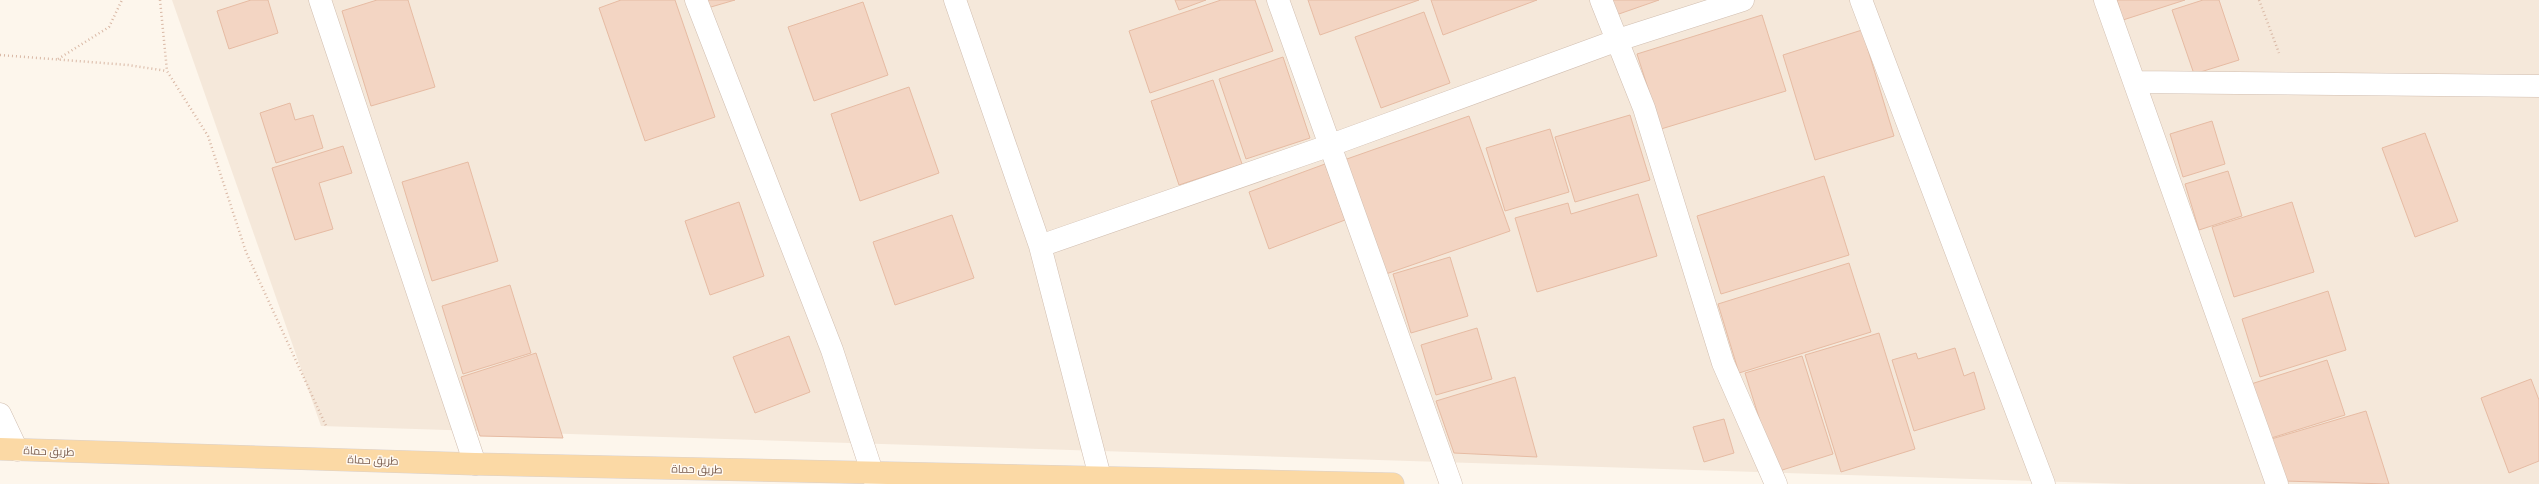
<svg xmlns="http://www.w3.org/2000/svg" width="2539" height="484" viewBox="0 0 2539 484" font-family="'Nunito Sans',Cairo,sans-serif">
	<rect width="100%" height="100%" fill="#fdf6ec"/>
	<!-- residential -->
	<path fill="#f5e8da" d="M172,0H2539V484H2129L321,426Z"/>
	<!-- building -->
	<path fill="#f3d5c3" stroke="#e6bba3" d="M251,0H268L278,33L229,49L217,11Z
		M377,0H408L435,87L371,106L342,11Z
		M621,0H675L715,117L645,141L599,8Z
		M701,0H735L704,9Z
		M1175,0H1206L1179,10Z
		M1221,0H1255L1273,51L1150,93L1129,31Z
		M1308,0H1419L1320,35Z
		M1431,0H1537L1443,35Z
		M1611,0H1659L1616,15Z
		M2117,0H2185L2123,20Z
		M2203,0H2219L2239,60L2194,74L2172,10Z
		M863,2L888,75L814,101L788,27Z
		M1424,12L1450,83L1381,108L1355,37Z
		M1762,15L1786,91L1661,129L1637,54Z
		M1862,30L1894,136L1815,160L1783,55Z
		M1283,57L1310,138L1246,159L1219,79Z
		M1213,80L1242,164L1179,185L1151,101Z
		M909,87L939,173L860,201L831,114Z
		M290,103L295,120L313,115L323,148L276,163L260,113Z
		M1630,115L1650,180L1575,202L1555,137Z
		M1469,116L1510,231L1383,275L1344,160Z
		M2212,121L2225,164L2183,177L2170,134Z
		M1550,129L1569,192L1505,211L1486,148Z
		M2425,133L2458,221L2415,237L2382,148Z
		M343,146L352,173L319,183L333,229L295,240L272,168Z
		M468,162L498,261L432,281L402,182Z
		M1325,164L1345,220L1269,249L1249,192Z
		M2228,171L2242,216L2199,230L2185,184Z
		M1824,176L1849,255L1721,294L1697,216Z
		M1638,194L1657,256L1537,292L1515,218L1568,203L1571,214Z
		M739,202L764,276L710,295L685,221Z
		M2292,202L2314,272L2234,297L2212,227Z
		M952,215L974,278L895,305L873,242Z
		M1450,257L1468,316L1411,333L1393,274Z
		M1849,263L1871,332L1739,373L1718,304Z
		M510,285L531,353L463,374L442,306Z
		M2328,291L2346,350L2260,377L2242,319Z
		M1477,328L1492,379L1436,395L1421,345Z
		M1879,333L1915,449L1841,472L1805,355Z
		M789,336L810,392L755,413L733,357Z
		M1955,348L1964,376L1974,372L1985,409L1914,431L1892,360L1916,353L1918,359Z
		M536,353L563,438L480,436L461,377Z
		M1802,356L1833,454L1776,472L1745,373Z
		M2327,360L2345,415L2268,439L2251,384Z
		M1515,377L1537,457L1454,453L1436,401Z
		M2531,379L2539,400V461L2509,473L2481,398Z
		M2366,411L2389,484L2283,481L2268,440Z
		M1724,419L1734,453L1704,462L1693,427Z"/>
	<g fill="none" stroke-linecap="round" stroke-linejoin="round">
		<defs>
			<path id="minor" d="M320,0L475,464
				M696,0L832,350L876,484
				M955,0L1040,246L1100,477
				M1278,0L1451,484
				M1601,0L1644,108L1723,363L1776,484
				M1861,0L2044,484
				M2105,0L2277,484
				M2135,82L2539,86
				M1040,246L1331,145L1618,40L1743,0
				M0,414L17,450"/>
			<path id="primary" d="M0,449L475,464L1393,484"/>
		</defs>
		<!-- minor casing -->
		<use href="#minor" stroke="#d1beb0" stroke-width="23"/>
		<!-- primary casing -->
		<use href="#primary" stroke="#dad1cd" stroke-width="23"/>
		<!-- path -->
		<path stroke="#d9b8a5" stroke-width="2.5" stroke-dasharray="1 3" stroke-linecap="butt" d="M160,0L167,71L208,136L246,252L327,428
			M2259,0L2279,53
			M0,55L128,65L167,71
			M58,59L109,27L122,0"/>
		<!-- minor -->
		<use href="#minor" stroke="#fff" stroke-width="22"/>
		<!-- primary -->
		<use href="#primary" stroke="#fbd9a5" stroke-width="22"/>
	</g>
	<g text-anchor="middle" stroke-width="3" stroke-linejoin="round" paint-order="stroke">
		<!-- street labels -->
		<g font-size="11" fill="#7a5c4d" stroke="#fffaf3">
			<text transform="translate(49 451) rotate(2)" y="4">طريق حماة</text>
			<text transform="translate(373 460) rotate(2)" y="4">طريق حماة</text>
			<text transform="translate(697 469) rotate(1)" y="4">طريق حماة</text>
		</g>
	</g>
</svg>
